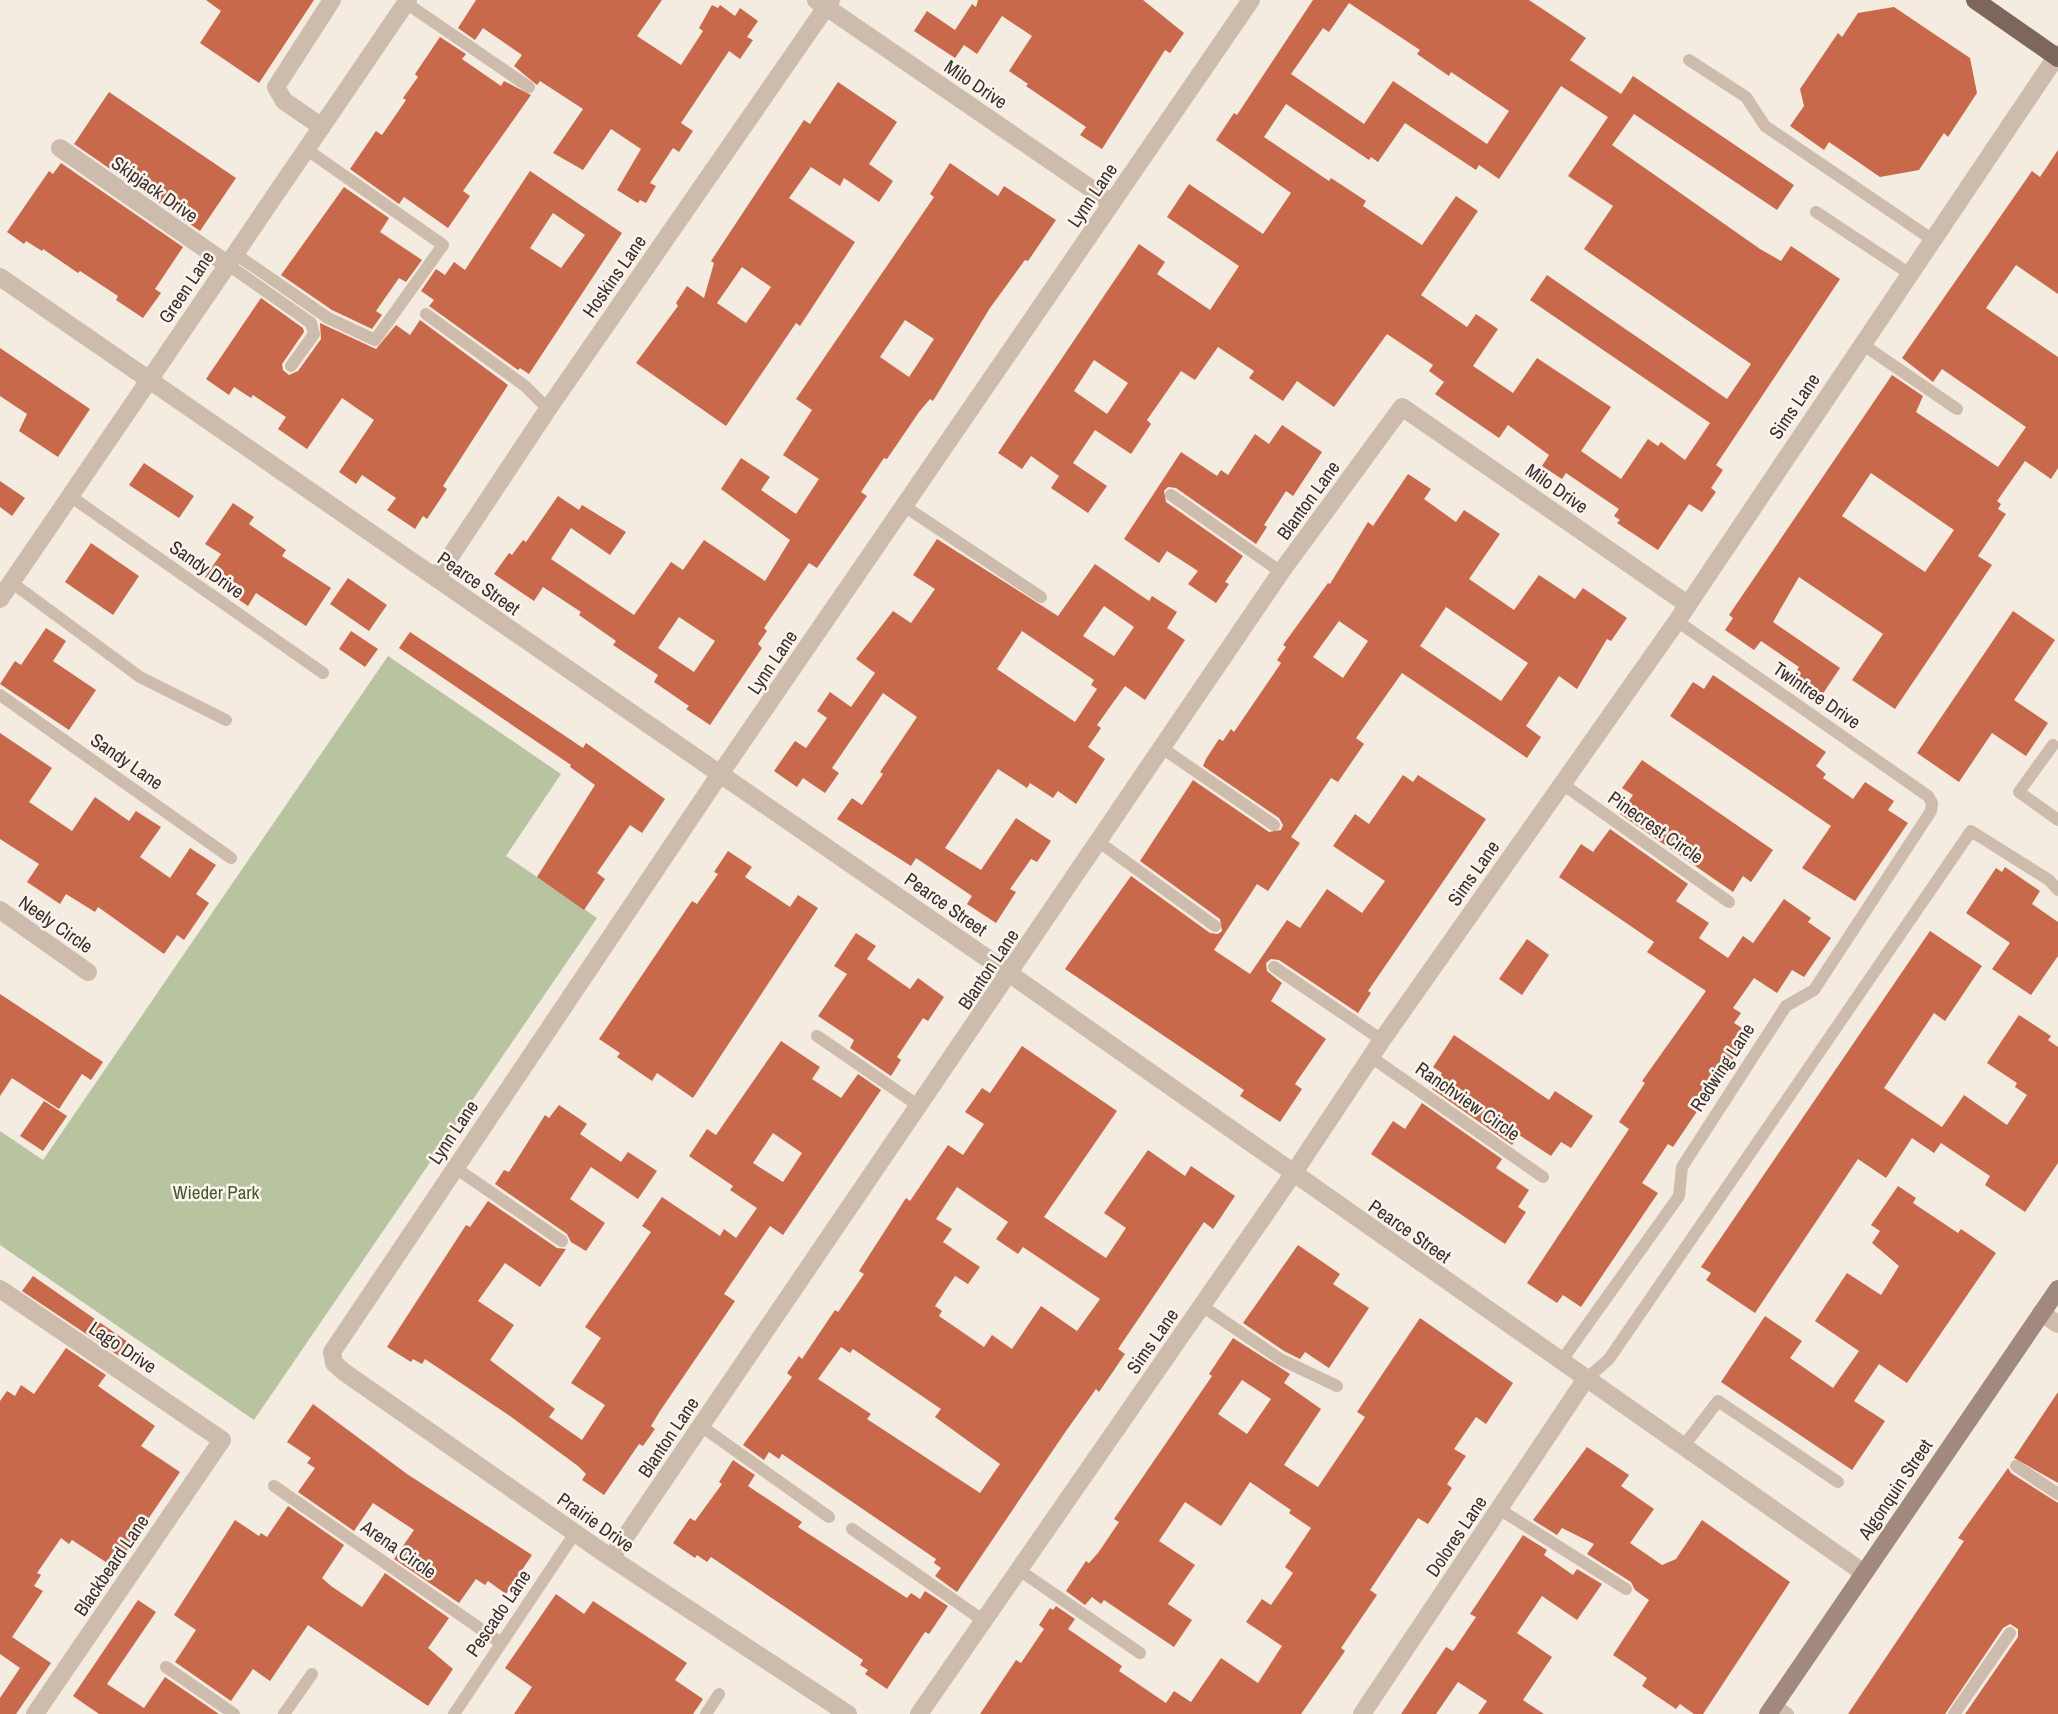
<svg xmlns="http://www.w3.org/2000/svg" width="2058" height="1714" viewBox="0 0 2058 1714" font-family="'Archivo Narrow',sans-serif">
	<rect width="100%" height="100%" fill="#f4ebe1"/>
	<!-- green -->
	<path fill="#b8c4a0" d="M388,656L561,774L506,856L597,918L254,1420L0,1245V1131L43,1160Z"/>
	<!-- building -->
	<path fill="#c8694b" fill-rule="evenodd" d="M206,0H314L259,83L200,43L221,11Z
		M476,0H662L637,36L681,65L703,31L699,28L712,5L718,8L720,5L735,16L740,8L758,21L747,37L753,40L740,59L729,51L681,123L693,131L679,152L673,148L650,183L656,186L646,203L640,200L638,203L617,190L641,149L611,129L583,170L553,153L583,109L540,81L537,85L514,66L522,55L483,28L475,40L458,28Z
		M978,0H1143L1184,33L1170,53L1165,50L1102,149L1080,135L1086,127L1026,86L1028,84L1009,71L1032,36L1002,16L977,54L964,45L955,58L914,31L927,11L955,30L972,4L976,7Z
		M1313,0H1529L1586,38L1570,60L1621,94L1633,76L1794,185L1777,210L1634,114L1612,145L1760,249L1781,261L1791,246L1840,279L1716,465L1723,470L1711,488L1716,492L1702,512L1689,504L1658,550L1617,523L1620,520L1614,516L1619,509L1566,473L1562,479L1542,466L1549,455L1508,425L1499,438L1435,394L1444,382L1429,371L1433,365L1387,334L1334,407L1297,381L1283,401L1249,378L1254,371L1218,347L1195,380L1181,371L1147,420L1151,424L1131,454L1095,430L1073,463L1107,486L1088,513L1051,488L1059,476L1031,456L1022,469L998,453L1139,244L1165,262L1157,274L1210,310L1239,266L1167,217L1189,184L1263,234L1291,193L1216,140L1234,113L1237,115ZM1349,3L1420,50L1417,54L1449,76L1451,72L1509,111L1487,144L1393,81L1364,124L1291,74L1323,28L1329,32ZM1561,86L1608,117L1568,176L1613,206L1584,249L1751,364L1727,399L1547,275L1530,300L1710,423L1685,460L1661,442L1658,446L1648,439L1621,479L1581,451L1611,407L1537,358L1513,393L1473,366L1498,329L1476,314L1467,327L1421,295L1478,211L1456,196L1422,245L1363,206L1366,201L1331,178L1329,181L1264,137L1286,104L1369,160L1371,157L1378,162L1405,123L1476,170L1479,165L1499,179ZM1094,360L1128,383L1107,414L1074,391Z
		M1894,7L1970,58L1977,93L1948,137L1944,133L1919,170L1880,177L1829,142L1824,150L1790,126L1804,106L1800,89L1838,33L1842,37L1858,13Z
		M440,37L466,54L462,59L501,86L504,81L531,95L463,191L470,196L448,228L404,197L399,204L350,169L376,131L382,135L406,100L403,98L418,77L415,74Z
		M838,82L897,122L869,164L893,181L879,202L844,178L840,186L811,167L789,198L855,242L800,326L796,323L726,426L636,363L678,306L676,303L687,286L704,298L714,263L711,261L804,120L810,124ZM742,267L771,287L746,323L717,303Z
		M109,92L236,178L200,231L74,144Z
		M2058,150V294L2016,265L1986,308L2058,357V468L2051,479L2025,461L1997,501L2001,504L1998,509L2006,514L1978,556L1992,565L1895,709L1852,680L1883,634L1799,577L1773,622L1840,668L1822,695L1793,676L1799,667L1761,641L1754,650L1725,630L1733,618L1729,615L1892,375L1923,396L1916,412L1998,467L2026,427L1942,369L1933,382L1902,358L2032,171L2040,177ZM1871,473L1954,530L1925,572L1842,516Z
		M61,163L183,247L155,289L161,293L143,318L116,300L118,296L80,271L78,273L43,249L42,251L26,241L24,244L7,232L49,171L53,174Z
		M950,163L998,196L1004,186L1056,220L1028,261L1025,260L990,308L933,401L930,399L919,412L887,459L884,458L861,492L867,496L817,568L809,563L764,628L767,631L758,644L762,648L710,725L686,709L689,706L654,682L658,675L613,645L616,641L579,615L581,612L543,587L534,601L494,574L509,553L512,555L523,540L526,542L558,496L579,510L582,505L626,532L610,555L571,528L551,559L634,615L671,562L683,570L704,540L765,581L790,540L721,489L741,458L770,477L761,490L796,514L819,479L783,455L812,410L796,399L934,197L930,194ZM905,320L934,339L909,377L880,357ZM679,617L715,641L694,672L658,648Z
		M530,171L622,233L529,374L520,368L518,370L429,306L434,300L421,291L436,269L445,275L454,262L465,270ZM553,213L585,235L561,268L530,248Z
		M344,187L389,218L380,232L422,260L406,282L399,278L376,311L382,315L372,329L332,310L281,275Z
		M261,298L303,328L304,332L282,364L283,370L289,375L298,371L321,339L320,323L376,349L396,325L410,335L420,320L508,385L443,486L447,489L427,519L423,516L415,529L387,510L396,498L362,475L356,484L339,472L374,420L342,398L307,449L278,429L286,417L253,395L251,398L234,387L229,395L206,379Z
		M0,348L90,409L58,457L19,431L27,414L0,396Z
		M1282,425L1322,452L1293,496L1286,491L1264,525L1267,527L1256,544L1176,488L1168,487L1164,491L1166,502L1243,556L1225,582L1229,584L1216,603L1188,584L1198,571L1167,551L1159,563L1124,539L1181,452L1217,476L1221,470L1228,475L1255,434L1269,444Z
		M144,463L194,496L179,518L129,485Z
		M1408,474L1431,489L1424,499L1456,522L1464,510L1500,534L1469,579L1514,610L1539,575L1575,599L1583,588L1627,618L1611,641L1607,639L1577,689L1559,676L1526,726L1541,737L1527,758L1402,673L1356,738L1364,744L1338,782L1331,778L1291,837L1300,843L1268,891L1257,884L1214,950L1250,974L1287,920L1300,928L1327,889L1362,913L1385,881L1333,846L1355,814L1369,824L1403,775L1413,782L1418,775L1486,819L1368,991L1371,993L1358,1013L1279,960L1271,959L1266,963L1267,971L1282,983L1271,1001L1326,1039L1295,1084L1302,1089L1280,1122L1240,1096L1244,1090L1065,969L1131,876L1210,933L1218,934L1222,931L1220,919L1140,861L1193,780L1269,832L1281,830L1283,825L1279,818L1203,766L1206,759L1219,739L1223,741L1231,729L1234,732L1281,663L1277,660L1286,647L1283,645L1328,583L1330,584L1368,522L1373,526ZM1446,607L1528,663L1501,701L1420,646ZM1339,621L1368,641L1343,678L1313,657Z
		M0,481L25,498L12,516L0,507Z
		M233,503L254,517L249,524L286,550L282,556L331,588L306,626L256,593L248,606L205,577L221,554L205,544Z
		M937,539L1058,616L1095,564L1149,601L1152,596L1177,612L1167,628L1185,640L1145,700L1125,686L1097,725L1101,728L1088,747L1105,759L1076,804L1058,791L1053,798L1030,783L1027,788L998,769L945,848L981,870L1016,818L1051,841L1037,862L1031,859L1010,889L1016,892L996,923L967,904L972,896L916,858L911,866L837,819L852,798L862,805L883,774L880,772L917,717L883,693L832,768L839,773L825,793L803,778L797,787L774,771L795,741L806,748L827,718L817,711L830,692L851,707L875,673L856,659L893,611L911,623L935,589L913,575ZM1104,606L1134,627L1114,656L1083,636ZM1022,631L1094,680L1091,685L1097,689L1075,722L997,669Z
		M91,543L139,576L113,615L65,582Z
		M348,578L387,605L369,631L330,604Z
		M2013,611L2055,640L2014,700L2048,723L2026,756L1992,733L1959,782L1917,753Z
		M46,628L66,641L53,661L96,690L69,730L0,684L15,661L21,665Z
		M351,631L378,649L365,667L339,649Z
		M410,632L583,748L586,743L665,799L642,833L630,825L597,873L605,879L584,910L537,877L595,785L570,767L571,765L399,648Z
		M1713,675L1826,752L1816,766L1826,774L1823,778L1853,799L1865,782L1894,801L1888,810L1908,823L1855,901L1802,868L1831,826L1670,716L1693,682L1704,689Z
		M0,733L52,768L29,802L72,831L95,797L129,821L136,811L161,827L140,857L170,878L190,848L216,865L196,894L209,903L184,940L177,935L164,954L98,907L95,912L66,894L60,904L27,882L39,864L0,839Z
		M1642,760L1773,850L1751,882L1743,876L1733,892L1620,814L1633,795L1622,788Z
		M1610,829L1688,884L1676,901L1709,923L1699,938L1728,958L1743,936L1753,943L1784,899L1811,918L1808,922L1831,938L1804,977L1792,970L1777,993L1754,978L1733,1008L1741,1013L1734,1023L1750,1033L1673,1147L1668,1144L1642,1183L1658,1193L1581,1307L1563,1295L1557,1303L1527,1283L1629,1129L1619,1122L1645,1083L1642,1081L1706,991L1647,952L1654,942L1559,877L1581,844L1593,852Z
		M728,851L752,867L745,877L790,907L798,895L818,908L693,1098L657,1073L652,1081L617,1057L620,1053L599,1039L692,901L697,904L718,874L714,872Z
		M2005,867L2040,891L2032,904L2058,922V956L2031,995L1992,969L2010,943L1966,913L1996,868L2002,872Z
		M1930,931L1982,966L1945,1021L1934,1013L1884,1088L1942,1127L1964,1095L2007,1125L2027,1095L2015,1087L2017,1083L1987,1063L2019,1015L2051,1036L2048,1040L2058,1047V1163L2025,1212L1985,1185L1990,1176L1941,1143L1934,1153L1912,1138L1886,1178L1858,1159L1755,1313L1706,1280L1711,1273L1701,1267Z
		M856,933L876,946L867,959L910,989L918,978L944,997L928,1021L923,1018L897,1057L901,1060L891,1076L850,1048L854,1040L818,1016L847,974L834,966Z
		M1527,939L1549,955L1522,995L1499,979Z
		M0,994L103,1062L91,1080L82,1074L59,1109L12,1078L0,1096Z
		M1454,1035L1549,1100L1555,1091L1593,1116L1571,1148L1561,1142L1551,1156L1519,1135L1512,1145L1432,1089L1442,1073L1433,1067Z
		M781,1041L820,1067L812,1079L841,1098L858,1074L881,1090L783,1235L770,1226L724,1294L735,1301L660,1411L651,1426L655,1429L643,1446L639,1444L604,1495L582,1480L586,1474L578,1466L510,1416L425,1359L422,1364L413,1359L411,1362L387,1347L466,1225L470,1227L488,1201L557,1248L566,1249L540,1287L505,1263L478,1301L514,1325L490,1360L555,1409L549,1417L582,1440L605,1405L571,1383L601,1338L585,1327L651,1232L642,1226L662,1197L720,1236L724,1229L736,1238L757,1208L730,1190L733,1186L689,1156L707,1129L716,1135ZM773,1133L802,1153L783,1182L753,1163Z
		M1022,1046L1117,1111L1044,1217L1106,1258L1126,1228L1104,1213L1148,1150L1185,1176L1191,1166L1235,1196L1213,1229L1204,1222L1118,1349L1125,1354L1099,1392L1096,1389L1066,1431L957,1592L935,1576L941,1568L934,1563L936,1559L782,1454L779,1459L769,1452L764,1460L743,1445L792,1377L787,1373L799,1356L802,1359L835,1310L838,1312L864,1274L859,1271L906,1198L910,1201L948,1145L963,1155L984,1124L965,1112L982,1088L990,1093ZM957,1187L1008,1222L996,1239L1018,1254L1023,1247L1100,1299L1077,1331L1041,1306L1012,1349L992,1335L984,1347L939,1316L942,1311L935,1306L955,1276L968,1284L980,1267L943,1242L952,1229L936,1219ZM841,1347L850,1353L853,1349L941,1409L935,1417L1000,1464L980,1493L867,1419L871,1414L818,1379Z
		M44,1101L67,1116L43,1151L20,1136Z
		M1422,1103L1502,1159L1496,1168L1529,1190L1518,1207L1526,1212L1505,1244L1371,1154L1393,1121L1405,1129Z
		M559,1105L587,1124L580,1134L621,1162L628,1152L657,1171L638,1199L591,1167L570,1199L605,1223L586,1251L571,1242L567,1234L495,1184L504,1170L509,1172L545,1115L549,1118Z
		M1898,1186L1916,1198L1913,1203L1958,1233L1961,1229L1996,1253L1907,1383L1879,1364L1854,1401L1885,1421L1852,1470L1721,1382L1765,1316L1802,1341L1790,1358L1833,1388L1859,1351L1815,1321L1847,1273L1881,1295L1899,1266L1872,1243L1880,1231L1871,1225Z
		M1298,1245L1340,1274L1333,1284L1369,1308L1329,1368L1305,1352L1300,1359L1284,1351L1243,1323Z
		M33,1276L128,1342L119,1356L22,1291Z
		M1420,1318L1513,1383L1486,1424L1476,1417L1454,1449L1466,1456L1447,1484L1452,1488L1428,1524L1418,1518L1370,1590L1377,1595L1341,1648L1345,1651L1301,1714H980L1016,1660L1021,1663L1044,1629L1039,1625L1050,1608L1053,1610L1056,1606L1075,1619L1068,1629L1122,1666L1119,1671L1166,1703L1174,1691L1191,1702L1221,1658L1258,1683L1282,1646L1246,1622L1262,1599L1271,1605L1293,1573L1285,1567L1311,1528L1289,1513L1291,1510L1250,1482L1221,1526L1185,1502L1159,1541L1195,1565L1168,1604L1192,1620L1174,1647L1104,1600L1101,1604L1092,1597L1085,1605L1066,1591L1086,1561L1089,1563L1098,1553L1119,1522L1114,1519L1212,1376L1209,1374L1233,1338L1290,1374L1284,1383L1321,1409L1284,1465L1318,1487L1365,1417L1357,1412ZM1242,1380L1271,1399L1247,1434L1218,1414Z
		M66,1348L106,1375L98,1386L155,1426L141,1446L180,1472L115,1568L72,1540L69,1544L61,1538L37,1573L41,1575L34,1586L43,1591L12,1637L51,1663L16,1714H0V1698L20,1668L0,1654V1401L7,1391L15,1396L21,1385L34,1394Z
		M2058,1392V1483L2014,1458Z
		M313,1404L407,1474L532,1555L506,1594L488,1581L485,1585L476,1579L459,1603L394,1559L414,1530L373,1503L354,1531L298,1492L315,1468L307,1463L311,1458L287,1442Z
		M1587,1447L1629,1475L1621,1486L1654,1509L1630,1543L1662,1565L1676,1559L1702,1520L1790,1582L1703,1714H1694L1680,1704L1676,1709L1642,1686L1647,1678L1613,1655L1649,1600L1635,1590L1631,1582L1587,1554L1594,1544L1562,1528L1557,1535L1533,1520Z
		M733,1460L755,1475L748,1486L802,1522L798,1527L907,1598L911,1593L920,1599L925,1591L948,1606L929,1634L925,1632L887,1689L865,1674L868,1670L860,1665L863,1660L797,1615L711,1557L707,1562L697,1555L695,1558L673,1543L690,1518L695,1521L722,1484L719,1482Z
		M2008,1468L2011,1473L2058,1503V1714H1965L2018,1637V1629L2010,1624L2003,1628L1945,1714H1848L1964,1541L1958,1538Z
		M288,1506L344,1545L322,1578L331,1586L362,1607L385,1573L449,1618L428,1648L453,1669L428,1706L308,1625L270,1681L253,1669L231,1701L175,1662L196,1630L174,1615L235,1520L259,1536L261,1533L267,1537Z
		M1523,1535L1547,1550L1544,1555L1573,1575L1577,1569L1602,1584L1577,1620L1542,1596L1517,1633L1552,1657L1523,1700L1544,1714H1478L1487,1701L1458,1682L1436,1714H1401L1446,1647L1453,1651L1476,1617L1470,1614Z
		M556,1594L584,1614L593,1601L687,1663L675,1680L703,1699L693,1714H514L532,1687L505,1668Z
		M138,1600L156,1612L107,1684L144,1708L165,1677L219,1714H99L73,1696Z"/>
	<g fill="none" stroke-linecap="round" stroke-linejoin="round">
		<!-- service -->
		<path stroke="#cdbbac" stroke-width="12" d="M406,3L529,87
			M1689,60L1746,97L1765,126L1933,240
			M1816,212L1910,274
			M234,253L328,318L375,340L443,245L306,149
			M227,264L311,323L314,334L291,366
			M426,314L525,386L548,409
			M1862,344L1957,409
			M1171,495L1281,572
			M70,496L323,673
			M904,506L1041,597
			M11,582L140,677L226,720
			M0,695L231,858
			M2053,745L2019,792L2058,820
			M1162,748L1274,825
			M1561,783L1729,902
			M1099,842L1215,926
			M1274,967L1382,1040
			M817,1036L919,1106
			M1371,1057L1543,1177
			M454,1167L562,1241
			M1202,1306L1280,1359L1337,1386
			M1560,1363L1679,1196L1682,1167L1786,1006L1814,990L1931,811L1932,803L1928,796L1677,621
			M1585,1380L1609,1359L1971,831L2049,880L2058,890
			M701,1426L829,1517
			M1683,1447L1718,1401L1838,1482
			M2016,1466L2058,1494
			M274,1486L501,1643
			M1499,1509L1626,1589
			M852,1529L984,1621
			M1019,1570L1140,1653
			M166,1667L234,1714
			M1775,1704L1788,1714
			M284,1714L312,1674
			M454,1714L575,1533
			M706,1714L719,1694
			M1954,1714L2010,1633"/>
		<!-- minor -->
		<path stroke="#cdbbac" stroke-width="18" d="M816,0L1112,203
			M322,127L284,101L276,87L332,0
			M60,148L227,264
			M436,578L548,409L831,0
			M0,599L408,0
			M0,910L88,972
			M0,1289L222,1440L35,1714
			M2041,1313L2058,1324
			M611,1558L1281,572L1402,407L1687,604
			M848,1714L611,1558L344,1372L334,1363L332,1352L720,774L1251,0
			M1362,1714L1585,1380"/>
		<!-- tertiary -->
		<path stroke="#cdbbac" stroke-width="18" d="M0,277L1010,974L1864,1573
			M919,1714L1293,1174L1382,1040L1677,621L2058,54"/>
		<!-- secondary -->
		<path stroke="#a18a7d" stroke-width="18" d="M1768,1714L2058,1289"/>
		<!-- primary -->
		<path stroke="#7d675c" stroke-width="18" d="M1975,0L2058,58"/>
	</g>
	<g text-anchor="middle" stroke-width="5" stroke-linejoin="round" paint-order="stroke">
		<!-- street labels -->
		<g font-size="19" fill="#3b302b" stroke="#fbf5ee">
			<text transform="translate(976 84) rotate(34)" y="7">Milo Drive</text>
			<text transform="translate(155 189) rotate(35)" y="7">Skipjack Drive</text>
			<text transform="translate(1092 195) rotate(-56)" y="7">Lynn Lane</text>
			<text transform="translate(614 276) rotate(-55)" y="7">Hoskins Lane</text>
			<text transform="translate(186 287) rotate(-56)" y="7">Green Lane</text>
			<text transform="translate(1794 406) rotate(-56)" y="7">Sims Lane</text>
			<text transform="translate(1557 488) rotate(35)" y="7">Milo Drive</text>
			<text transform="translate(1308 500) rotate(-54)" y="7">Blanton Lane</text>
			<text transform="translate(207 569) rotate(35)" y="7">Sandy Drive</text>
			<text transform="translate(479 583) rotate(35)" y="7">Pearce Street</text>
			<text transform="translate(772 662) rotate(-56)" y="7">Lynn Lane</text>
			<text transform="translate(1817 695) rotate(35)" y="7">Twintree Drive</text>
			<text transform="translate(127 761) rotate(35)" y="7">Sandy Lane</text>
			<text transform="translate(1656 827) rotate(35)" y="7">Pinecrest Circle</text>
			<text transform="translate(1473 873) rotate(-55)" y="7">Sims Lane</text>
			<text transform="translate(946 904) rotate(35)" y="7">Pearce Street</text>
			<text transform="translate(56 924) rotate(35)" y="7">Neely Circle</text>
			<text transform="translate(988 969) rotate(-56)" y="7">Blanton Lane</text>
			<text transform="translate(1722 1067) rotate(-57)" y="7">Redwing Lane</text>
			<text transform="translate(1468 1101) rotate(35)" y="7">Ranchview Circle</text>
			<text transform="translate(453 1132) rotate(-56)" y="7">Lynn Lane</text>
			<text transform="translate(1410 1231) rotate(35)" y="7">Pearce Street</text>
			<text transform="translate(1152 1341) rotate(-55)" y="7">Sims Lane</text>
			<text transform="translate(123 1347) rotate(34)" y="7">Lago Drive</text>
			<text transform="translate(668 1437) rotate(-56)" y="7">Blanton Lane</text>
			<text transform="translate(1895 1489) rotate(-56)" y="7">Algonquin Street</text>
			<text transform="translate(596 1522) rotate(35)" y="7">Prairie Drive</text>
			<text transform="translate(1456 1536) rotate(-56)" y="7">Dolores Lane</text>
			<text transform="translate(399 1549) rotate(35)" y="7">Arena Circle</text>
			<text transform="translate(111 1565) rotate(-56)" y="7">Blackbeard Lane</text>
			<text transform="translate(498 1613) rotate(-56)" y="7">Pescado Lane</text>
		</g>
		<!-- park labels -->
		<g font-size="19" fill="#4a5a2e" stroke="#fbf5ee">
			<text x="216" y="1199">Wieder Park</text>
		</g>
	</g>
</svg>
